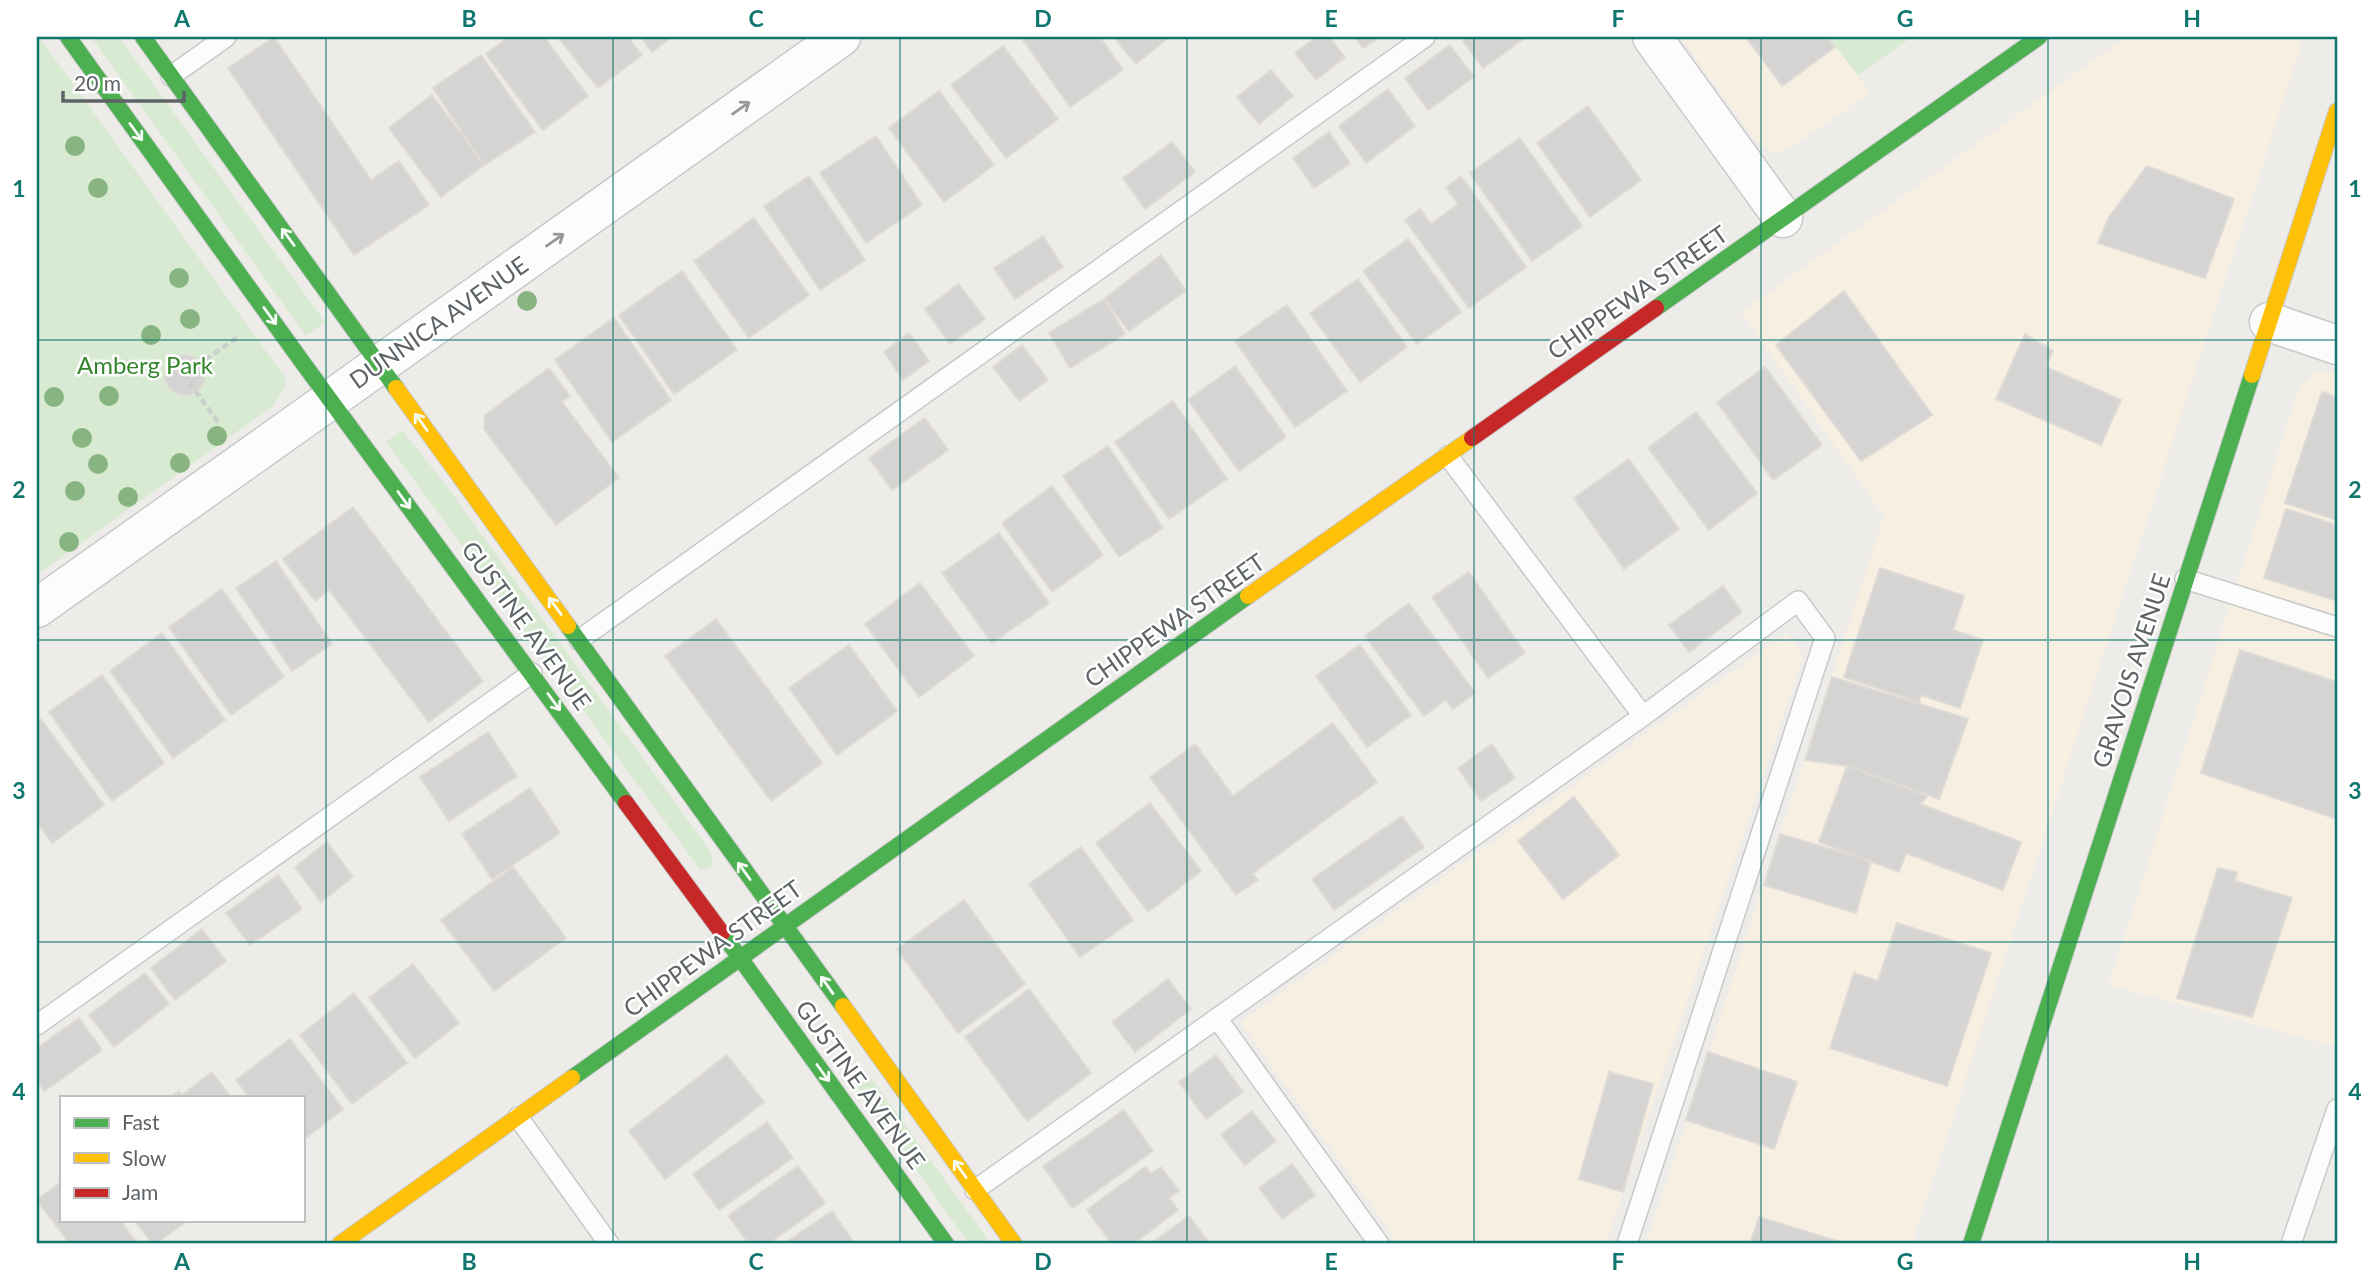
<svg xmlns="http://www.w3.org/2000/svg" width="2374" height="1281" viewBox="0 0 2374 1281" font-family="Lato,sans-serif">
	<rect width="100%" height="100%" fill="#eeece9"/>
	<!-- commercial -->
	<path fill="#f7efe2" d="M1680,37H1828L1870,93L1797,143L1775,153L1756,141Z
		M2126,37H2304L1912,1244H1646L1884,516L1741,312Z
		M2318,371L2337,374V1047L2109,985L2297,394L2305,381Z
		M1787,633L1803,656L1606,1244H1399L1240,1022Z"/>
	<!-- green -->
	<path fill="#d8ebd2" d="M37,37H39L279,369L284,375L286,385L273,406L37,575Z
		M91,37H119L325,322L306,336Z
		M1828,37H1912L1858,75Z
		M402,430L446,485L710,851L713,861L710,868L700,869L693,860L386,442Z
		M862,1073L868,1076L875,1083L991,1244H969L857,1087L854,1081L856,1076Z"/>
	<!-- building -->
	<path fill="#d6d4d2" stroke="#dedbd7" stroke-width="2" d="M274,37L371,180L399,161L429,205L354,255L228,68Z
		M509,37H544L588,96L543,130L486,54Z
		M558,37H628L642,55L598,88Z
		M641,37H671L652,52Z
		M1021,37H1100L1123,70L1070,107Z
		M1114,37H1169L1136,64Z
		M1316,37H1329L1345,57L1316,80L1295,53Z
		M1355,37H1379L1363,48Z
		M1470,37H1526L1483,68L1463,41Z
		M1746,37H1827L1835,47L1782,86Z
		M1450,45L1474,77L1428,110L1405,78Z
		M1003,46L1058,119L1006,158L951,85Z
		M481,55L535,132L484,165L433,88Z
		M1271,70L1293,96L1259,124L1237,97Z
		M1388,89L1415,126L1366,163L1339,126Z
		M939,91L994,165L944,202L889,128Z
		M432,95L484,165L441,197L389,128Z
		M1588,106L1641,180L1590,217L1537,143Z
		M1329,132L1350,163L1314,188L1293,158Z
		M876,136L922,205L866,243L820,173Z
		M1520,138L1582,226L1532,261L1470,173Z
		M1172,142L1195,172L1145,209L1123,178Z
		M2147,166L2234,199L2205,278L2098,243L2109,217Z
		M809,176L865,260L820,290L764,206Z
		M1461,176L1526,267L1469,308L1405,220L1420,209L1431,224L1458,204L1446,188Z
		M754,218L809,295L749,338L694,261Z
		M1043,236L1063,267L1015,299L994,268Z
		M1408,239L1461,312L1417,344L1363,271Z
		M1161,255L1186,291L1129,331L1104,299Z
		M682,271L737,350L674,394L619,315Z
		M1358,279L1407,347L1360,382L1310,313Z
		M959,284L985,319L950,344L925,309Z
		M1844,291L1932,415L1861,461L1776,345Z
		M1104,299L1125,334L1070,368L1049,333Z
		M1287,305L1347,391L1295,427L1235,341Z
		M614,318L671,400L612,442L555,360Z
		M909,333L929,361L903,380L884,352Z
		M2025,334L2053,351L2046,367L2121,400L2101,445L1996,399Z
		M1022,345L1048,380L1019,401L993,367Z
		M165 375a20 20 0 1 1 40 0a20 20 0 1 1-40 0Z
		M1235,366L1286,437L1239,471L1188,400Z
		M1765,367L1822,445L1773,480L1717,402Z
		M549,368L570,396L562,402L619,478L556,525L484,429L485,415Z
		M2322,392L2337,397V520L2285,503Z
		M1173,401L1227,479L1169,519L1115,442Z
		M1696,412L1757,493L1709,530L1648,448Z
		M925,418L948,450L892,490L869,458Z
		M1108,446L1163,528L1119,557L1063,476Z
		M1629,459L1679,529L1624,569L1574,498Z
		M1052,486L1103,555L1052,592L1002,523Z
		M353,507L483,681L429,722L329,590L315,601L283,559Z
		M2286,509L2337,525V601L2264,578Z
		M999,533L1049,603L992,643L942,573Z
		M276,561L332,644L292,671L236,588Z
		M1880,568L1964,596L1953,630L1983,640L1960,708L1921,695L1919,702L1844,677Z
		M1469,572L1525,653L1488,678L1432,597Z
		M920,583L974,656L919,697L865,624Z
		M1723,586L1742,612L1689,652L1669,625Z
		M222,589L284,677L231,715L169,627Z
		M1409,603L1475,693L1453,709L1446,700L1424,716L1365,636Z
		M716,619L822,763L771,801L665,656Z
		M162,633L225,720L173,758L110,671Z
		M849,645L897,711L837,755L789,688Z
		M1360,645L1411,715L1367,747L1316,676Z
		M2240,650L2337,682V819L2201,773Z
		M102,675L164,763L112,801L49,712Z
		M1832,677L1968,719L1939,799L1847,766L1805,760Z
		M41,719L104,805L52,843L37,822V722Z
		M1333,723L1377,782L1252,874L1258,880L1236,895L1150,777L1195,744L1233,796Z
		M488,732L517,776L449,821L420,777Z
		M1492,744L1515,778L1481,801L1458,768Z
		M1847,766L1928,796L1920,804L2021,842L2003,890L1906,853L1899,872L1819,842Z
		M530,788L560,833L492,879L462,834Z
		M1574,797L1619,855L1563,899L1518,841Z
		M1150,803L1201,871L1148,912L1096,843Z
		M1402,816L1424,847L1334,910L1312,879Z
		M1780,834L1871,861L1856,913L1764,885Z
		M327,842L353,877L321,902L295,867Z
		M1081,847L1133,920L1080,957L1029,884Z
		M513,867L566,938L494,991L441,920Z
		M2218,868L2237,872L2235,881L2292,898L2252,1017L2177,998Z
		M278,875L302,909L250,945L226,913Z
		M964,900L1025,984L958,1033L897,949Z
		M1897,923L1991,953L1947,1086L1830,1048L1854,973L1878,981Z
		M202,929L226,961L175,1000L151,968Z
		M413,964L459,1023L415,1058L369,998Z
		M145,973L169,1004L114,1047L89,1015Z
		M1168,979L1191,1009L1135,1052L1112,1022Z
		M1029,989L1091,1073L1027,1121L965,1037Z
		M354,993L407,1063L352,1104L300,1035Z
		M79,1018L102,1050L44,1091L37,1080V1048Z
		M290,1039L343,1109L303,1140V1097H249L236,1080Z
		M1708,1052L1797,1082L1774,1149L1686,1120Z
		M727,1055L764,1102L665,1179L629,1131Z
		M1216,1055L1243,1092L1206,1119L1179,1082Z
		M212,1072L231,1097H171L179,1091L182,1095Z
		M1609,1072L1653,1084L1623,1192L1579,1179Z
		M1124,1110L1153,1151L1072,1208L1043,1166Z
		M1252,1111L1276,1141L1245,1165L1221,1135Z
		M767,1122L793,1158L719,1210L693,1174Z
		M1292,1164L1315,1195L1282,1219L1259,1188Z
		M798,1166L825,1203L768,1244H749L728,1216Z
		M1145,1167L1151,1174L1161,1167L1179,1191L1169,1198L1178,1210L1133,1244H1112L1087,1210Z
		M61,1182V1220H120L136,1242L133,1244H70L37,1200Z
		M832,1211L855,1244H784Z
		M1189,1216L1210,1244H1150Z
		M1759,1217L1843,1243V1244H1750Z
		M134,1220H188L155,1244H153Z"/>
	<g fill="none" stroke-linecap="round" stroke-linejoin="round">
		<defs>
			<path id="lane" d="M171,76L226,37
				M1448,456L1643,716
				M2185,579L2337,627
				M579,640L1425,37
				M1217,1018L1379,1244
				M37,1025L532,673
				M518,1117L609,1244
				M975,1190L1643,716L1798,601L1825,638L1627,1244
				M2291,1244L2337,1109"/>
			<path id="street" d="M1652,37L1783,218
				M2269,322L2337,345
				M37,608L841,37"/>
			<path id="fast" d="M68,37L303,363L626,803
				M143,37L396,388
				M1656,308L2039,37
				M568,626L843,1006
				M722,933L946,1244
				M572,1078L1248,596
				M1971,1244L2252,375"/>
			<path id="slow" d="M2252,375L2337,111
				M396,388L568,626
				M1248,596L1472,438
				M843,1006L1014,1244
				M340,1244L572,1078"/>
			<path id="jam" d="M1472,438L1656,308
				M626,803L722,933"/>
		</defs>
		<!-- lane casing -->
		<use href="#lane" stroke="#c9c9ca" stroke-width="22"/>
		<!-- street casing -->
		<use href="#street" stroke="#c9c9ca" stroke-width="41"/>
		<!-- fast casing -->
		<use href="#fast" stroke="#c9c9ca" stroke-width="18"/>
		<!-- slow casing -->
		<use href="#slow" stroke="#c9c9ca" stroke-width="18"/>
		<!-- jam casing -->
		<use href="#jam" stroke="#c9c9ca" stroke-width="18"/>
		<!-- path -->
		<path stroke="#cad0cb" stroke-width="4.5" stroke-dasharray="7 3.5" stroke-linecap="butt" d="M218,422L184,375L238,337"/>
		<!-- lane -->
		<use href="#lane" stroke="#fcfcfc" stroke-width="19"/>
		<!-- street -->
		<use href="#street" stroke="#fcfcfc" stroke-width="38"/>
		<!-- fast -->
		<use href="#fast" stroke="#4caf50" stroke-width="16"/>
		<!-- slow -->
		<use href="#slow" stroke="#ffc107" stroke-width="16"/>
		<!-- jam -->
		<use href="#jam" stroke="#c62828" stroke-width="16"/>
	</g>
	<!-- trees -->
	<g fill="#88b482">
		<circle cx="75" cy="146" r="10"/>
		<circle cx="98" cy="188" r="10"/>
		<circle cx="179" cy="278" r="10"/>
		<circle cx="527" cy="301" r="10"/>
		<circle cx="190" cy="319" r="10"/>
		<circle cx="151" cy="335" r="10"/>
		<circle cx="109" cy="396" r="10"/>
		<circle cx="54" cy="397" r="10"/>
		<circle cx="217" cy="436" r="10"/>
		<circle cx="82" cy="438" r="10"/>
		<circle cx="180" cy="463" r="10"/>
		<circle cx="98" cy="464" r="10"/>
		<circle cx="75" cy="491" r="10"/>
		<circle cx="128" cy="497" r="10"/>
		<circle cx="69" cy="542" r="10"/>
	</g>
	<!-- one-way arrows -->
	<defs><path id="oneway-shaft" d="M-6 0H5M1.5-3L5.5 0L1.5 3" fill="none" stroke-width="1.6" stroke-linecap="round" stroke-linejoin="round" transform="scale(1.75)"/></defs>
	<g stroke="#95999b">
		<use href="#oneway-shaft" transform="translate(741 108) rotate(-35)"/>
		<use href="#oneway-shaft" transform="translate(555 240) rotate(-35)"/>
	</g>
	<g stroke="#f6fbf6">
		<use href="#oneway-shaft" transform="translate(136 132) rotate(54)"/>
		<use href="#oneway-shaft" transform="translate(288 237) rotate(-126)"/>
		<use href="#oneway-shaft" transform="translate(270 316) rotate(54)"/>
		<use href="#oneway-shaft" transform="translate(421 422) rotate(-126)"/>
		<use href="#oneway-shaft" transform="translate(404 500) rotate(54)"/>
		<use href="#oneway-shaft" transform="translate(555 606) rotate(-126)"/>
		<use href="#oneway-shaft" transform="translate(554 702) rotate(54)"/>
		<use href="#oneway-shaft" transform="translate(744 871) rotate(-126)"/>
		<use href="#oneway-shaft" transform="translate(827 985) rotate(-125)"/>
		<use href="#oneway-shaft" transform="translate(823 1073) rotate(54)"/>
		<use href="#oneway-shaft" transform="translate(960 1169) rotate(-126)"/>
	</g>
	<!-- grid -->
	<path fill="none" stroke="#0f766e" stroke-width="2" stroke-opacity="0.55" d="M326,37V1244M613,37V1244M900,37V1244M1187,37V1244M1474,37V1244M1761,37V1244M2048,37V1244M37,340H2337M37,640H2337M37,942H2337"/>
	<g text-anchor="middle" stroke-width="5" stroke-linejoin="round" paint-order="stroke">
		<!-- street labels -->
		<g font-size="24" fill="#5d6367" stroke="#fff">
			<text transform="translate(1638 293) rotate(-35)" y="8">CHIPPEWA STREET</text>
			<text transform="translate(439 323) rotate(-35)" y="8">DUNNICA AVENUE</text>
			<text transform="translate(1175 621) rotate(-35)" y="8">CHIPPEWA STREET</text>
			<text transform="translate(526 626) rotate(54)" y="8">GUSTINE AVENUE</text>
			<text transform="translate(2132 671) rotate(-72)" y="8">GRAVOIS AVENUE</text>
			<text transform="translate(713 949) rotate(-36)" y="8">CHIPPEWA STREET</text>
			<text transform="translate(860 1085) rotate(54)" y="8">GUSTINE AVENUE</text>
		</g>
		<!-- park labels -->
		<g font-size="24" fill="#35862e" stroke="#fff">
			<text x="145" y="374">Amberg Park</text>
		</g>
	</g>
	<!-- border -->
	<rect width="2374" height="1281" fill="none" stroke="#ffffff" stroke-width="77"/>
	<!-- legend -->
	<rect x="60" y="1096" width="245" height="126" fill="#ffffff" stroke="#bec1c2" stroke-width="2"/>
	<rect x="74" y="1118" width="35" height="10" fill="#4caf50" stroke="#bec1c2" stroke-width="2"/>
	<text x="122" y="1130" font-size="21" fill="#5d6367">Fast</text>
	<rect x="74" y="1153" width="35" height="10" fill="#ffc107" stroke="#bec1c2" stroke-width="2"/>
	<text x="122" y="1166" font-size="21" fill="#5d6367">Slow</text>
	<rect x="74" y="1188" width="35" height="10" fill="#c62828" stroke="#bec1c2" stroke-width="2"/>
	<text x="122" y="1200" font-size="21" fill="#5d6367">Jam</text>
	<!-- scale -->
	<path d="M63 91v10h121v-10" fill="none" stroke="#5d6367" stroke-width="3.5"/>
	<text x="74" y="91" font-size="21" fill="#5d6367" stroke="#ffffff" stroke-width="5" paint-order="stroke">20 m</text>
	<rect x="38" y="38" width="2298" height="1204" fill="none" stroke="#0f766e" stroke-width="2.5"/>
	<g font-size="23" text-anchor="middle" font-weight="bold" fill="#0f766e">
		<text x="182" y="27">A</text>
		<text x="469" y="27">B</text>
		<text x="756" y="27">C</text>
		<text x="1043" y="27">D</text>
		<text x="1331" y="27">E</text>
		<text x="1618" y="27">F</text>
		<text x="1905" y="27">G</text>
		<text x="2192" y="27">H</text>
		<text x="19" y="197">1</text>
		<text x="2355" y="197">1</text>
		<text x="19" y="498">2</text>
		<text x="2355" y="498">2</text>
		<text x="19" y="799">3</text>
		<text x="2355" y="799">3</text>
		<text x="19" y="1100">4</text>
		<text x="2355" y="1100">4</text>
		<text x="182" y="1270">A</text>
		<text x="469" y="1270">B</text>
		<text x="756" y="1270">C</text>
		<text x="1043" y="1270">D</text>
		<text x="1331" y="1270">E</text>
		<text x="1618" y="1270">F</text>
		<text x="1905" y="1270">G</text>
		<text x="2192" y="1270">H</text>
	</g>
</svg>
